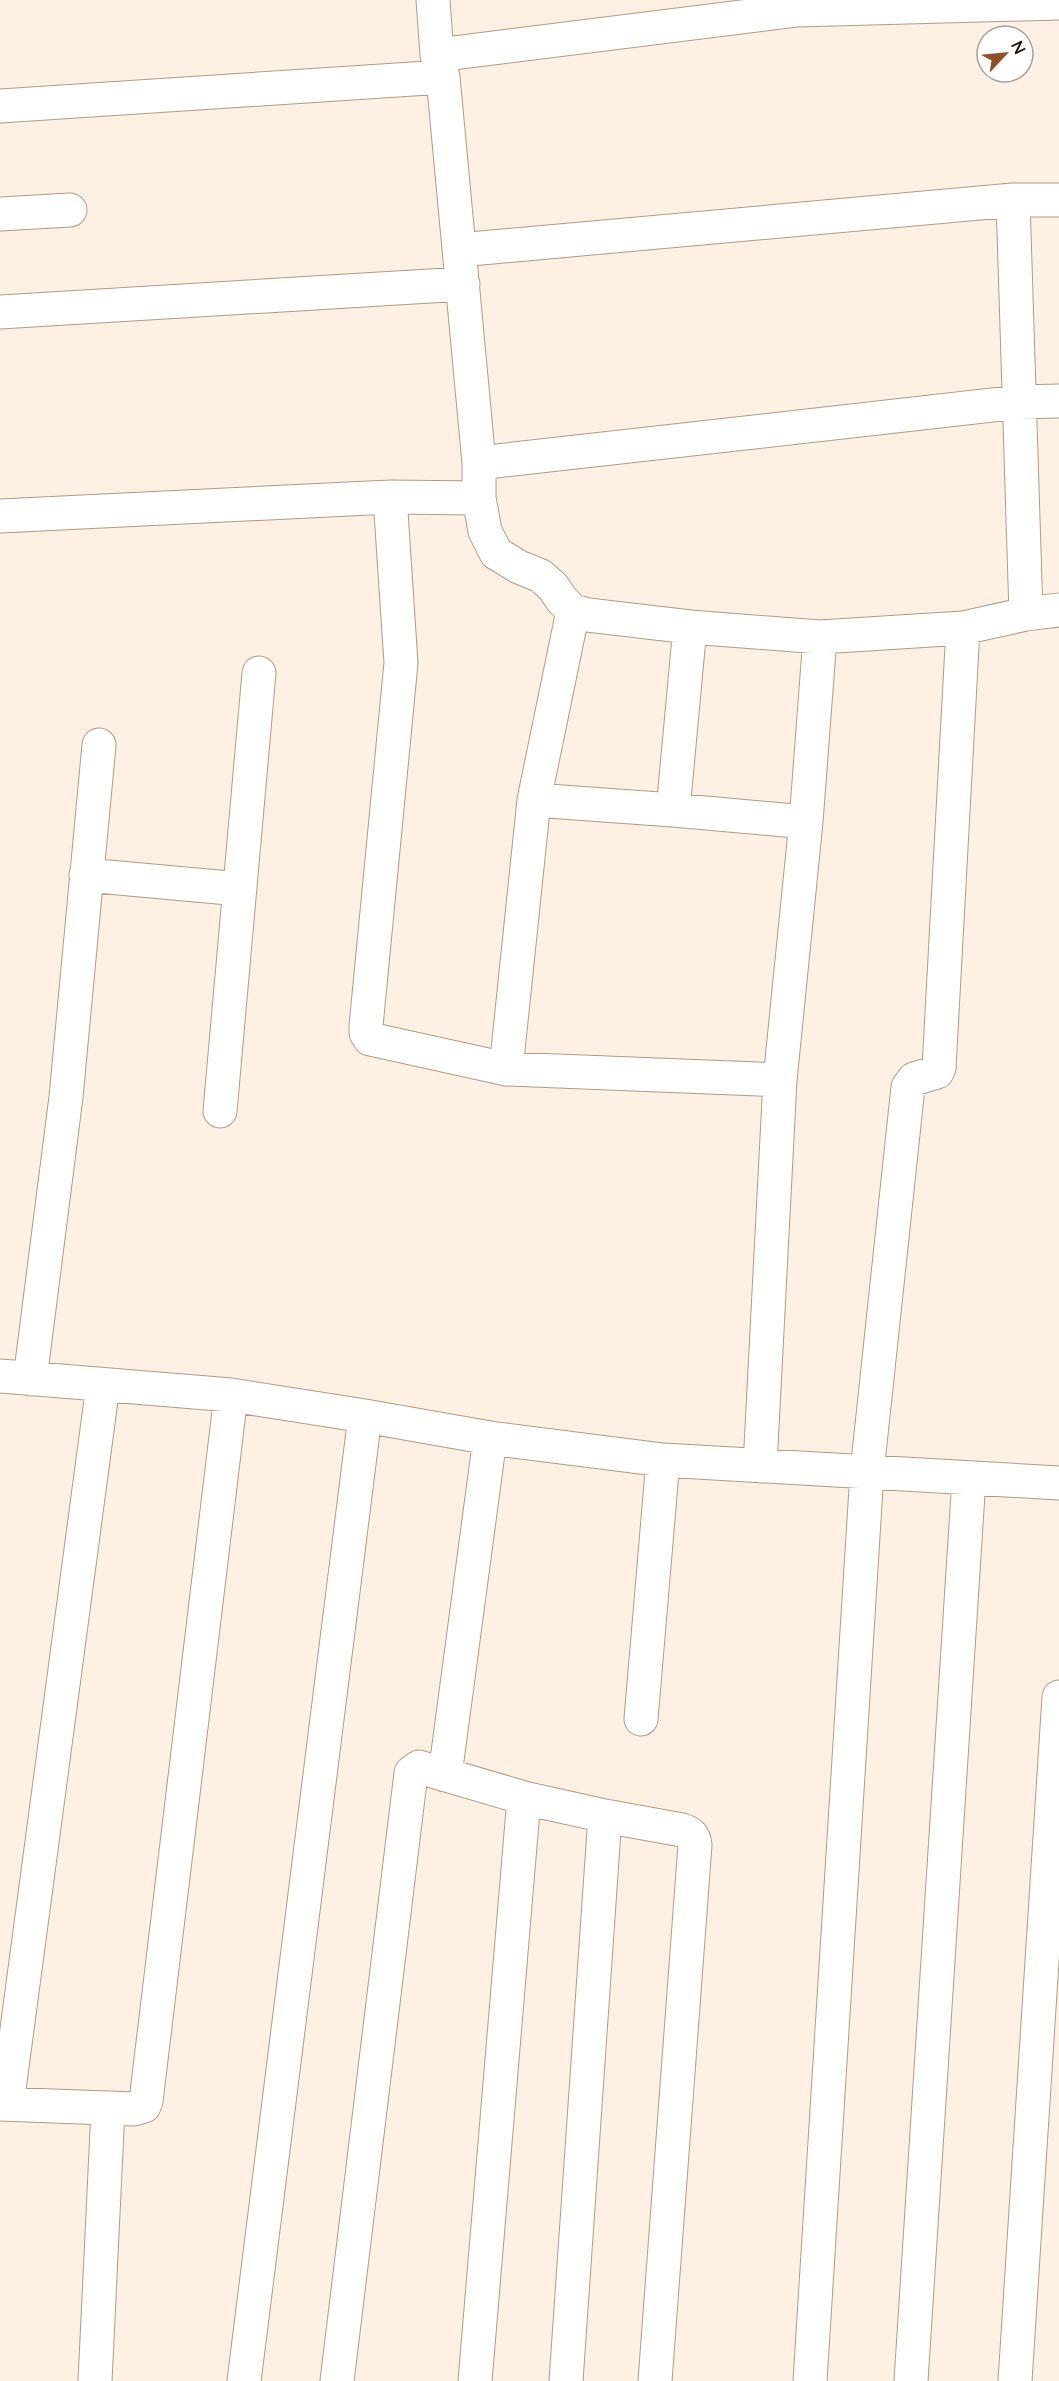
<svg xmlns="http://www.w3.org/2000/svg" width="1059" height="2381" viewBox="0 0 1059 2381" font-family="Lato,sans-serif">
	<rect width="100%" height="100%" fill="#fef0e2"/>
	<g fill="none" stroke-linecap="round" stroke-linejoin="round">
		<defs>
			<path id="minor" d="M433,0L437,55L443,77L479,463V498L485,531L496,553L519,567L541,576L553,587L562,600L573,611L588,615L690,627L820,637L963,628L1026,614L1059,610
				M437,55L797,10L1059,3
				M0,106L443,77
				M1013,200L1026,614
				M0,214L70,210
				M459,250L1013,200H1059
				M0,312L463,284
				M479,463L1019,402L1059,401
				M390,497L401,663L366,1026V1033L370,1039L506,1069L780,1080
				M0,516L390,497L479,498
				M534,800L673,810L806,822
				M673,810L690,627
				M86,875L240,889
				M506,1069L534,800L573,611
				M220,1111L259,673
				M0,1376L231,1395L365,1416L490,1438L663,1460L1059,1483
				M30,1379L66,1097L99,745
				M760,1466L780,1080L806,822L820,637
				M641,1719L663,1460
				M445,1775L490,1438
				M0,2104L134,2109L144,2106L146,2101L231,1395
				M7,2104L103,1385
				M95,2381L108,2109
				M244,2381L365,1416
				M337,2381L411,1773L419,1767L524,1798L605,1816L682,1830C691,1833 694,1836 695,1845L655,2381
				M475,2381L524,1798
				M566,2381L605,1816
				M810,2381L867,1472L908,1087L914,1079L937,1072L939,1068L963,628
				M911,2381L969,1478
				M1015,2381L1059,1697"/>
		</defs>
		<!-- minor casing -->
		<use href="#minor" stroke="#b09b85" stroke-width="35"/>
		<!-- minor -->
		<use href="#minor" stroke="#fff" stroke-width="33"/>
	</g>
	<!-- north arrow -->
	<g transform="translate(1005 54) rotate(64)"><circle r="28" fill="#ffffff" stroke="#a5a19e" stroke-width="1.5"/>
	<path d="M0-4.5L10 22L0 15L-10 22Z" fill="#944e26"/>
	<text y="-9" font-size="16" font-weight="bold" text-anchor="middle" fill="#1d150d">N</text>
	</g>
</svg>
